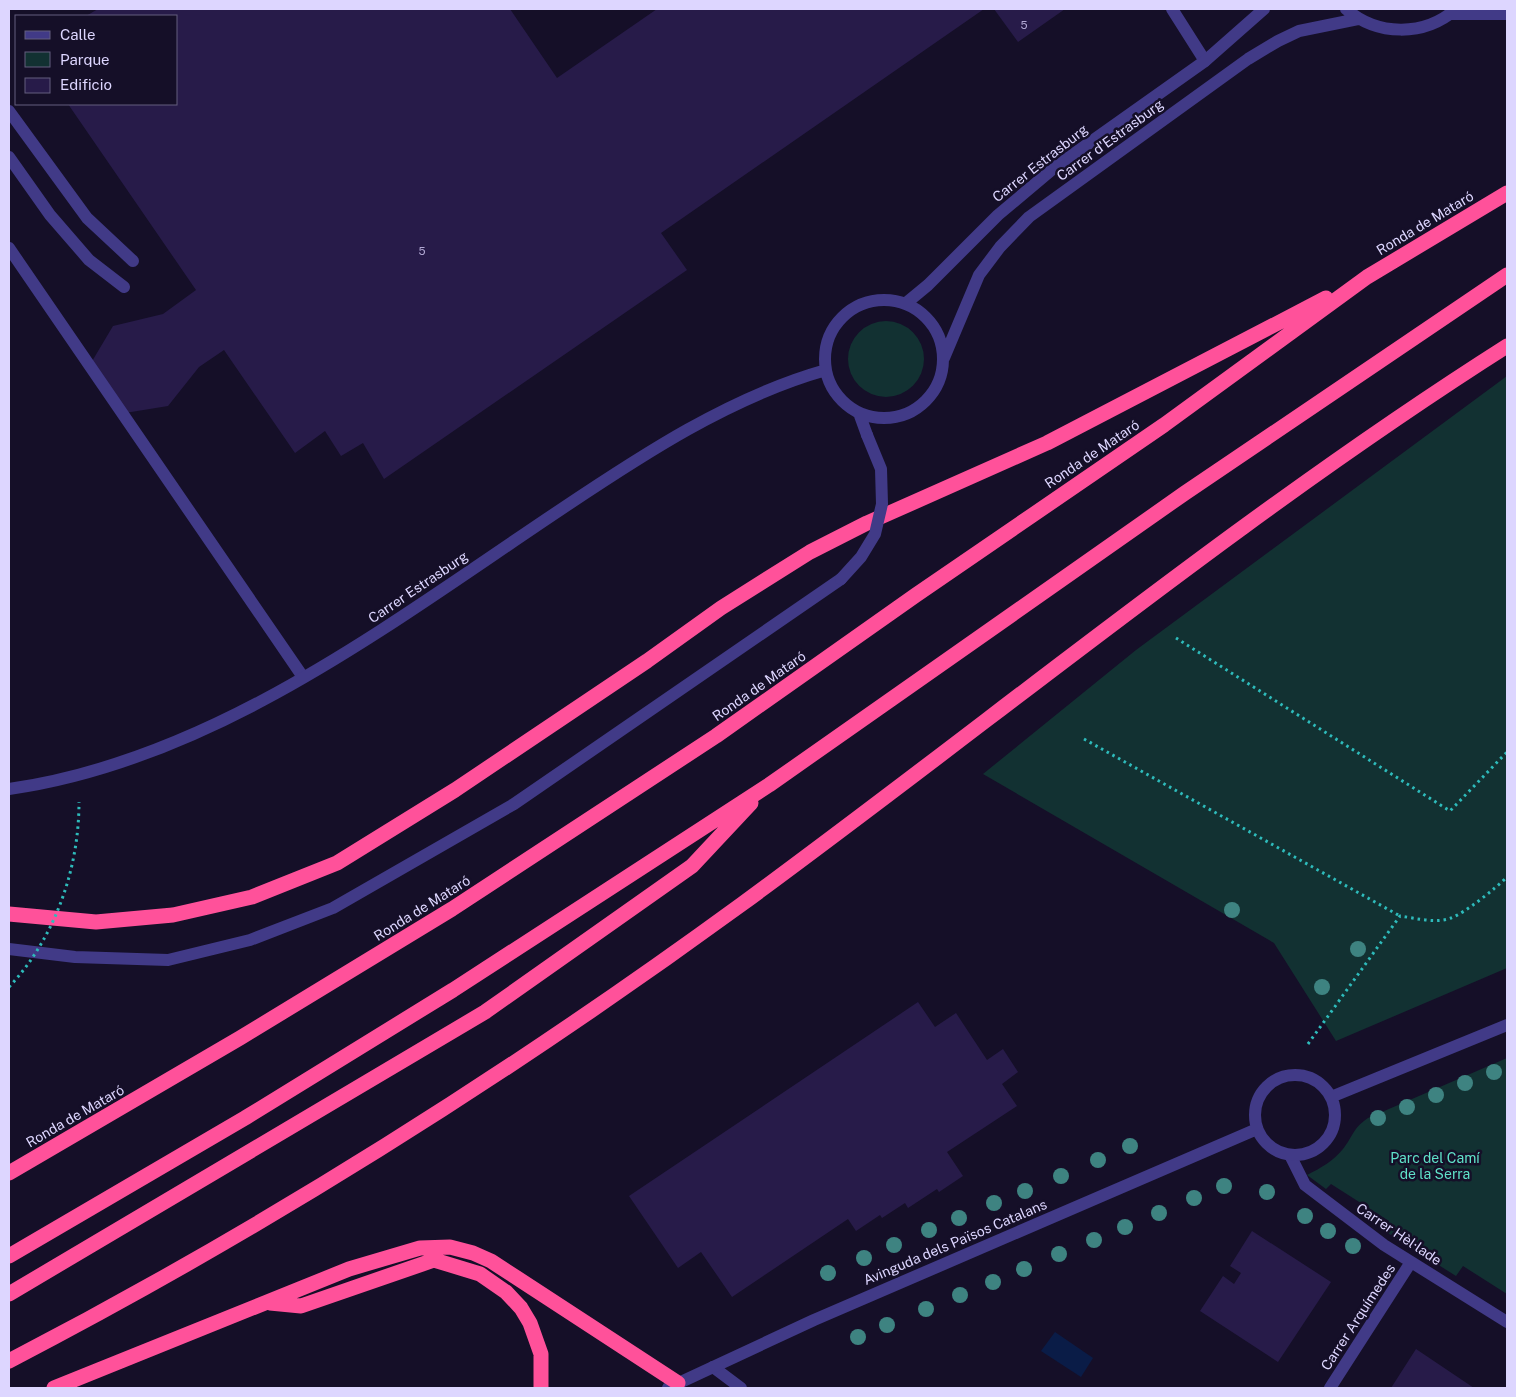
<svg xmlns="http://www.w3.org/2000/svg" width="1516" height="1397" viewBox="0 0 1516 1397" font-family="'Public Sans',sans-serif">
	<rect width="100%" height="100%" fill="#150f28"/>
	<!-- green -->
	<path fill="#123132" d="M848 359a38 38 0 1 1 76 0a38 38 0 1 1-76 0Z
		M1507,376V968L1336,1041L1274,943L983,774L1136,650Z
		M1507,1058V1294L1463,1266L1456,1276L1383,1230L1389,1221L1331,1184L1326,1189L1307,1175C1321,1168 1333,1161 1343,1149C1354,1135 1352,1129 1368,1118Z"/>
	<!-- water -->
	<path fill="#0a1c47" d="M1055,1332L1093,1358L1081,1377L1041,1351Z"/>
	<!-- building -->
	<path fill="#271b49" d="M98,9H510L557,78L657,9H984L661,233L687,270L384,479L363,443L341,456L325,431L295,453L224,350L199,367L168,406L125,413L91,363L113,326L163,314L196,290L68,104H176V16H86Z
		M994,9H1065L1018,42Z
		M918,1002L935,1027L956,1013L987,1060L1003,1049L1018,1072L1002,1084L1017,1106L947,1152L963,1176L939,1192L937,1189L908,1208L905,1203L882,1218L880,1215L856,1231L848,1219L732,1297L701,1252L678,1268L629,1196Z
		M1252,1231L1331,1282L1278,1362L1200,1311L1223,1276L1234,1284L1241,1273L1230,1266Z
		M1416,1349L1474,1388H1391Z"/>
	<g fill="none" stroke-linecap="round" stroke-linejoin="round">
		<!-- path -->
		<path stroke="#2ebbbb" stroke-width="3" stroke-dasharray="2.5 4" stroke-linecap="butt" d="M1176,638L1450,811L1507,752
			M1084,739L1400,916
			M1308,1044L1400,916C1415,918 1436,924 1451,918C1465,913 1496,888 1507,877"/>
		<!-- service -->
		<path stroke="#413a87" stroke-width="12" d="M1172,9L1205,61
			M9,111L87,218L133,261
			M9,157L50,215L89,260L124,287
			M9,248L303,677"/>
		<!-- minor -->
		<path stroke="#413a87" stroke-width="12" d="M1346,9C1377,36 1424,37 1456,9
			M1450,14H1507
			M825 359a59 59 0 1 1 118 0a59 59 0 1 1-118 0Z
			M905,304L928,285L998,215L1054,168L1205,61L1264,9
			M944,358L979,275L1000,247L1029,217L1248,59L1278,41L1299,31L1358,19
			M859,413L867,435
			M9,789C214,760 392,622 560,510C642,455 730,397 826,370
			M9,949L75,957L168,960L250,940L333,908L514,804L841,579
			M1290,1155L1305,1185L1384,1245L1507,1322
			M713,1367L741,1388
			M1330,1388L1411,1262"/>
		<!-- tertiary -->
		<path stroke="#413a87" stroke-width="12" d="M1255 1115a40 40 0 1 1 80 0a40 40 0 1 1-80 0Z
			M1331,1097L1507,1025
			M668,1388L814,1320L1257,1129"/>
		<!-- motorway -->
		<path stroke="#ff519a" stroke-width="15" d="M9,914L96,922L173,915L252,897L337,863L455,790L647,661L721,608L810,552L867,523L1047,443L1326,298
			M9,1173L240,1038L452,909L716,736L916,595L1164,425L1367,277L1507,193
			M9,1256L245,1118L453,990L769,785L1185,493L1507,275
			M9,1294L485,1012L692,866L751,803
			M270,1303L301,1306L434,1260L480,1274L506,1292L521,1308L530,1323L541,1354V1388
			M9,1361C265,1228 509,1074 742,904C996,718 1241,515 1507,346
			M54,1388L349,1269L420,1248L450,1247L473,1253L491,1261L678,1383"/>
		<!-- path-bridge -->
		<path stroke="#2ebbbb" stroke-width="3" stroke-dasharray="2.5 4" stroke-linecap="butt" d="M9,987C55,938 79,869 79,802"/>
		<!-- minor-bridge -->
		<path stroke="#413a87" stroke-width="12" d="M841,579L861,557L875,534L882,504L881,469L867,435"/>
	</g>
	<!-- trees -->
	<g fill="#3e8381">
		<circle cx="1232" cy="910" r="8"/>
		<circle cx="1358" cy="949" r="8"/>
		<circle cx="1322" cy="987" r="8"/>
		<circle cx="1494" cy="1072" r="8"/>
		<circle cx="1465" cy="1083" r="8"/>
		<circle cx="1436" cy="1095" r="8"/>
		<circle cx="1407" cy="1107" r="8"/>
		<circle cx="1378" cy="1118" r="8"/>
		<circle cx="1130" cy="1146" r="8"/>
		<circle cx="1098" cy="1160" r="8"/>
		<circle cx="1061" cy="1176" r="8"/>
		<circle cx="1224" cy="1186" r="8"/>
		<circle cx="1025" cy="1191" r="8"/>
		<circle cx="1267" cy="1192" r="8"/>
		<circle cx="1194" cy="1198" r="8"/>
		<circle cx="994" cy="1203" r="8"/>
		<circle cx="1159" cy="1213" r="8"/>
		<circle cx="1305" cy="1216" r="8"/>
		<circle cx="959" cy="1218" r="8"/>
		<circle cx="1125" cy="1227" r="8"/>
		<circle cx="929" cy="1230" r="8"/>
		<circle cx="1328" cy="1231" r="8"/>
		<circle cx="1094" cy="1240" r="8"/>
		<circle cx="894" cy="1245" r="8"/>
		<circle cx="1353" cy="1246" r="8"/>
		<circle cx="1059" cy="1254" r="8"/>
		<circle cx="864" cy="1258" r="8"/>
		<circle cx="1024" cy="1269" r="8"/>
		<circle cx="828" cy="1273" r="8"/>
		<circle cx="993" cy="1282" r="8"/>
		<circle cx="960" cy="1295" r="8"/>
		<circle cx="926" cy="1309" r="8"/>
		<circle cx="887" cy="1325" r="8"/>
		<circle cx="858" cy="1337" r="8"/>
	</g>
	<g text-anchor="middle" stroke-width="5" stroke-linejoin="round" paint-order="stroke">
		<!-- number labels -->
		<g font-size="11" fill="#b0a7d2">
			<text x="1024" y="29">5</text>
			<text x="422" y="255">5</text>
		</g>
		<!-- street labels -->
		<g font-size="14" fill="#ddd6ff" stroke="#150f28">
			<text transform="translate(1110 140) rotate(-36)" y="5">Carrer d'Estrasburg</text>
			<text transform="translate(1040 163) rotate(-38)" y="5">Carrer Estrasburg</text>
			<text transform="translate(1425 223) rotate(-31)" y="5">Ronda de Mataró</text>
			<text transform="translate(1092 454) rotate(-34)" y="5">Ronda de Mataró</text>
			<text transform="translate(418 587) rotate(-34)" y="5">Carrer Estrasburg</text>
			<text transform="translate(759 686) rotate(-35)" y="5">Ronda de Mataró</text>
			<text transform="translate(422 908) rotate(-32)" y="5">Ronda de Mataró</text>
			<text transform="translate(75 1116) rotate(-30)" y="5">Ronda de Mataró</text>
			<text transform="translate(1399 1234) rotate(34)" y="5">Carrer Hèl·lade</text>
			<text transform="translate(955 1242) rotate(-23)" y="5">Avinguda dels Països Catalans</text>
			<text transform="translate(1358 1317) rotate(-57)" y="5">Carrer Arquímedes</text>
		</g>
		<!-- park labels -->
		<g font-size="14" fill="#60e2c9" stroke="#150f28">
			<text x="1435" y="1163">Parc del Camí<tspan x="1435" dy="16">de la Serra</tspan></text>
		</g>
	</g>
	<!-- border -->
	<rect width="1516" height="1397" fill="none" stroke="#ddd6ff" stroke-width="20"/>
	<!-- legend -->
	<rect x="15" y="15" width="162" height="90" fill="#150f28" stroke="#655f7e"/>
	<rect x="25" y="31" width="25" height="8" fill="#413a87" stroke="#655f7e"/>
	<text x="60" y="40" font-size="15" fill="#ddd6ff">Calle</text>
	<rect x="25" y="52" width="25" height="15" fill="#123132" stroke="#655f7e"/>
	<text x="60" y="65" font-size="15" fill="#ddd6ff">Parque</text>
	<rect x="25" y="78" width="25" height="15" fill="#271b49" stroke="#655f7e"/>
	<text x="60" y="90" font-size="15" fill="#ddd6ff">Edificio</text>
</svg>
